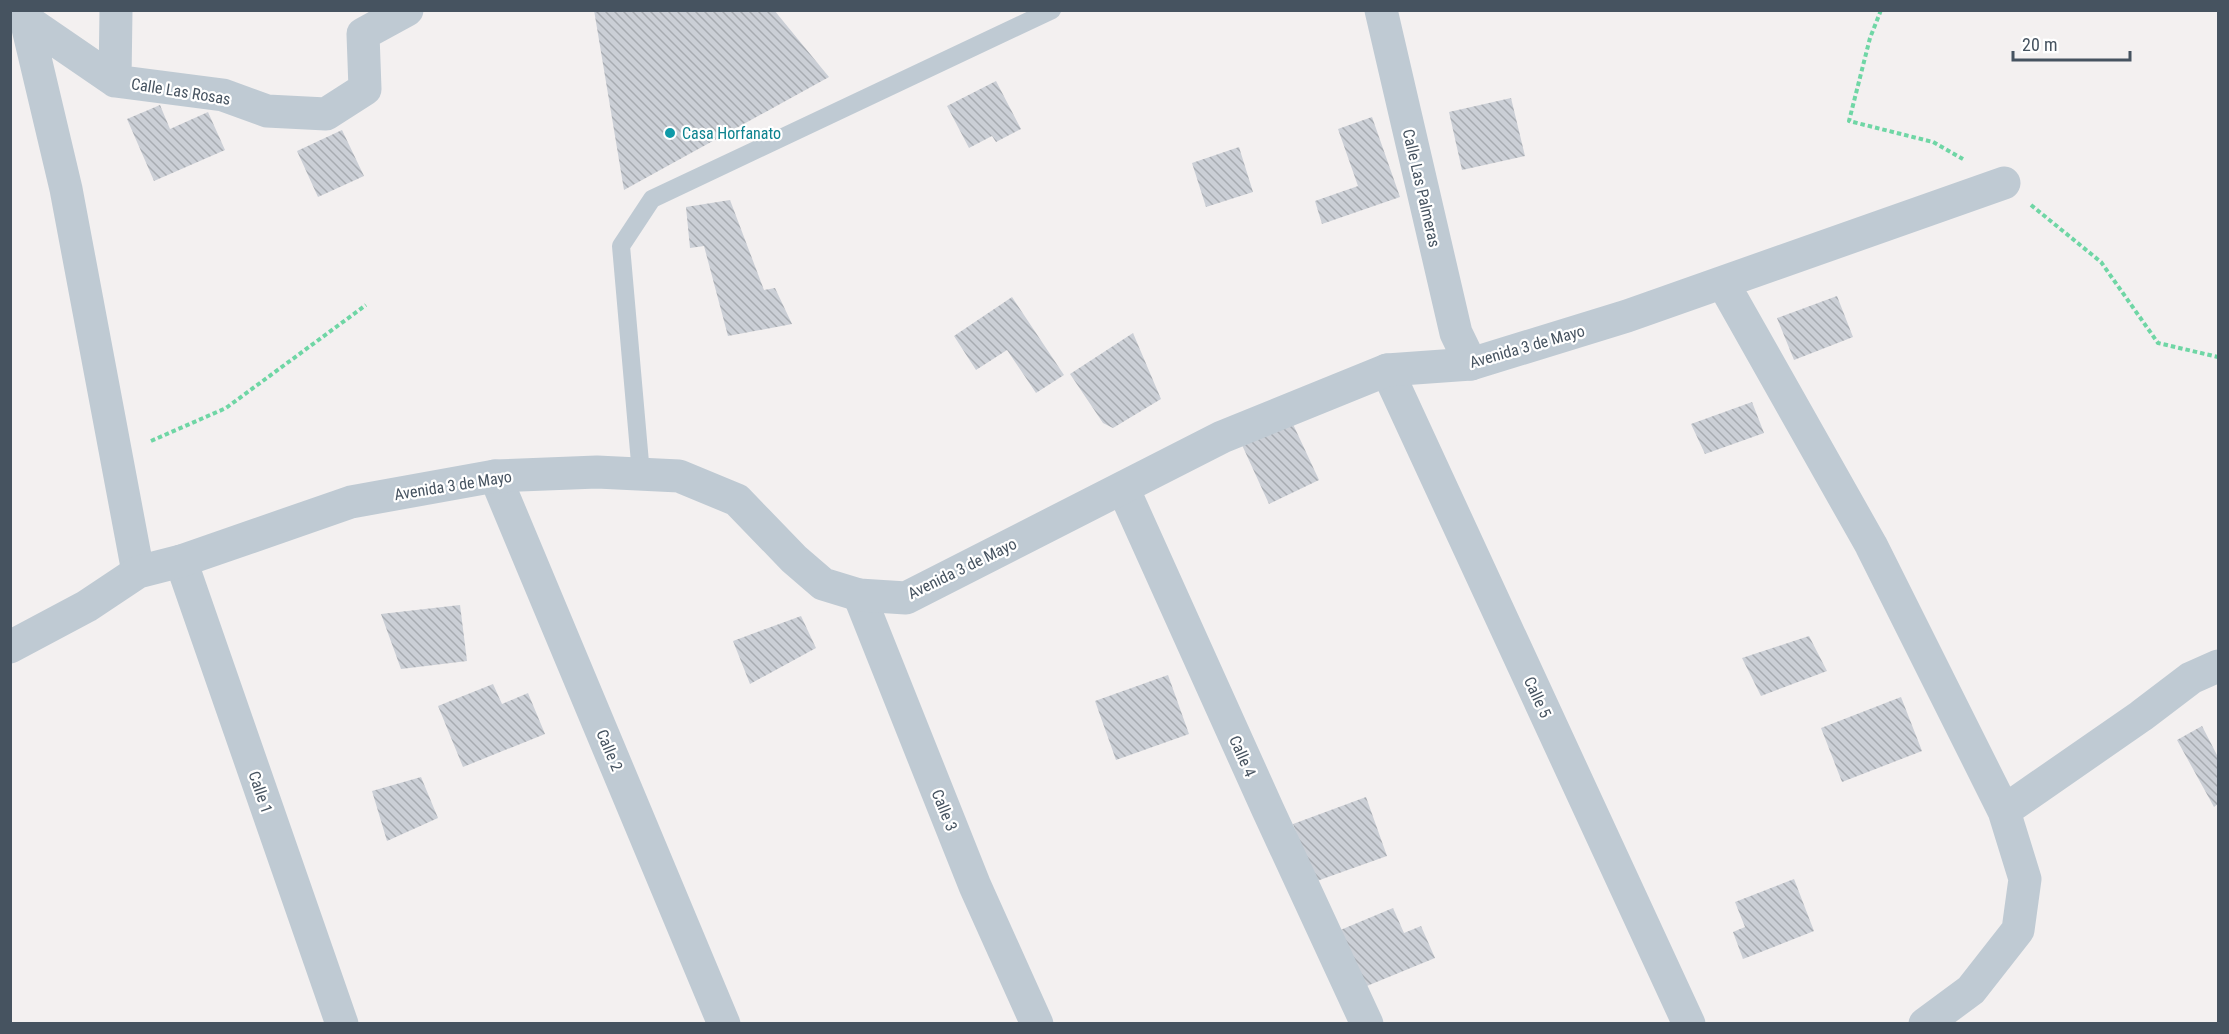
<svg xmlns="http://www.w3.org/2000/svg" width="2229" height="1034" viewBox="0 0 2229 1034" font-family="'Roboto Condensed',sans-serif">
	<defs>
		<pattern id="building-back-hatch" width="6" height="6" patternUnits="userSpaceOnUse" patternTransform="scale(1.5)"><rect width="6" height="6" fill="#cbcfd6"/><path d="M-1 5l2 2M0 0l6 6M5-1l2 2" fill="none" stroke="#a7abb1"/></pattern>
	</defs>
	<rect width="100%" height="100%" fill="#f3f0f0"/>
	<!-- building -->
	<path fill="url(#building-back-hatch)" d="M594,10H774L829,77L624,190Z
		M996,81L1021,129L996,142L992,136L969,148L947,106Z
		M1511,98L1525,156L1462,170L1449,112Z
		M160,105L170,129L208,112L225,150L154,181L127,119Z
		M1372,117L1400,197L1322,224L1315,201L1358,186L1338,129Z
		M342,130L364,176L318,197L297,151Z
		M1239,147L1253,192L1206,207L1192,163Z
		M730,200L764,290L775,288L792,324L728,336L704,246L690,248L686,207Z
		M1837,296L1853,337L1794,360L1777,318Z
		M1012,297L1064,375L1036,393L1007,350L976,370L954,336Z
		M1133,333L1161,399L1113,428L1103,423L1070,374Z
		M1752,402L1764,433L1705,454L1691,424Z
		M1292,422L1319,480L1269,504L1242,445Z
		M460,605L467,661L401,669L381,614Z
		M801,616L816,648L750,684L733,641Z
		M1809,636L1827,671L1761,696L1742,658Z
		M1168,675L1189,734L1116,760L1095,701Z
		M493,684L502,704L528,693L545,734L463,767L438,706Z
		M1901,697L1922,751L1842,782L1821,728Z
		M2202,726L2218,757V804L2214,807L2177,740Z
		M421,777L438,818L387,841L372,791Z
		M1366,797L1387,856L1314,882L1293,824Z
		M1794,879L1814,931L1743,959L1733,932L1745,927L1735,902Z
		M1393,908L1404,933L1421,926L1435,958L1362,988L1338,931Z"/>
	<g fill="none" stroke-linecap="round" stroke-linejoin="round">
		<!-- path -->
		<path stroke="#6fd6a5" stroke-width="4" stroke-dasharray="4.5 3" stroke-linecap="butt" d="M1881,10L1870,38L1849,121L1933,142L1963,159
			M2031,205L2101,262L2158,343L2218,357
			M151,441L226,408L366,305"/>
		<!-- service -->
		<path stroke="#bfcad3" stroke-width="18" d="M641,474L621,246L652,199L1052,10"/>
		<!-- minor -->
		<path stroke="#bfcad3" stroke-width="33" d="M18,17L26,20L115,81L223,95L267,111L326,114L365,89L363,34L407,10
			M26,20L66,189L138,572
			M115,81L116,10
			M1723,283L1871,545L2004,811L2025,879L2018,930L1971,990L1925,1024
			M1471,364L1627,316L2004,183
			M1387,370L1689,1024
			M495,476L724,1024
			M1123,488L1268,810L1367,1024
			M181,561L342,1024
			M859,595L975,886L1037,1024
			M2004,811L2141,716L2191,678L2218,666"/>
		<!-- tertiary -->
		<path stroke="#bfcad3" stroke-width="33" d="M10,647L87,606L138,572L181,561L351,502L495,476L597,472L679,476L737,500L794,559L823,584L859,595L906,598L1222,437L1387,370L1471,364L1456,333L1381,10"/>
	</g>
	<!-- markers -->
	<circle fill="#0f9aa8" stroke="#fff" stroke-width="2" cx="670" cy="133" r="6"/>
	<g text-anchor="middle" stroke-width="4.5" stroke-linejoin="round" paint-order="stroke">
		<!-- street labels -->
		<g font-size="16" fill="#465360" stroke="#fff">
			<text transform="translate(181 91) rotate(9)" y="6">Calle Las Rosas</text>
			<text transform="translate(1422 188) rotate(77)" y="6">Calle Las Palmeras</text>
			<text transform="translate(1527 346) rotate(-16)" y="6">Avenida 3 de Mayo</text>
			<text transform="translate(453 485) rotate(-9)" y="6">Avenida 3 de Mayo</text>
			<text transform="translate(962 568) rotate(-26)" y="6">Avenida 3 de Mayo</text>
			<text transform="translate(1538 697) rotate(65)" y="6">Calle 5</text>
			<text transform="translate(610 750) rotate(67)" y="6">Calle 2</text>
			<text transform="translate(1243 756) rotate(66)" y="6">Calle 4</text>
			<text transform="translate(261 792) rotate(71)" y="6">Calle 1</text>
			<text transform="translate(945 810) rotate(68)" y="6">Calle 3</text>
		</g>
		<!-- culture labels -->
		<g font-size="16" fill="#0d838f" stroke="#fff" text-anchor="start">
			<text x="682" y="139">Casa Horfanato</text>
		</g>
	</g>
	<!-- border -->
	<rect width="2229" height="1034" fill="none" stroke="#465360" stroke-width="24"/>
	<!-- scale -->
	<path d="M2013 51v9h117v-9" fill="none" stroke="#465360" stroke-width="3"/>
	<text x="2022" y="51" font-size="18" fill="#465360" stroke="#ffffff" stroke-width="4.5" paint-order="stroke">20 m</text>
</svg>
